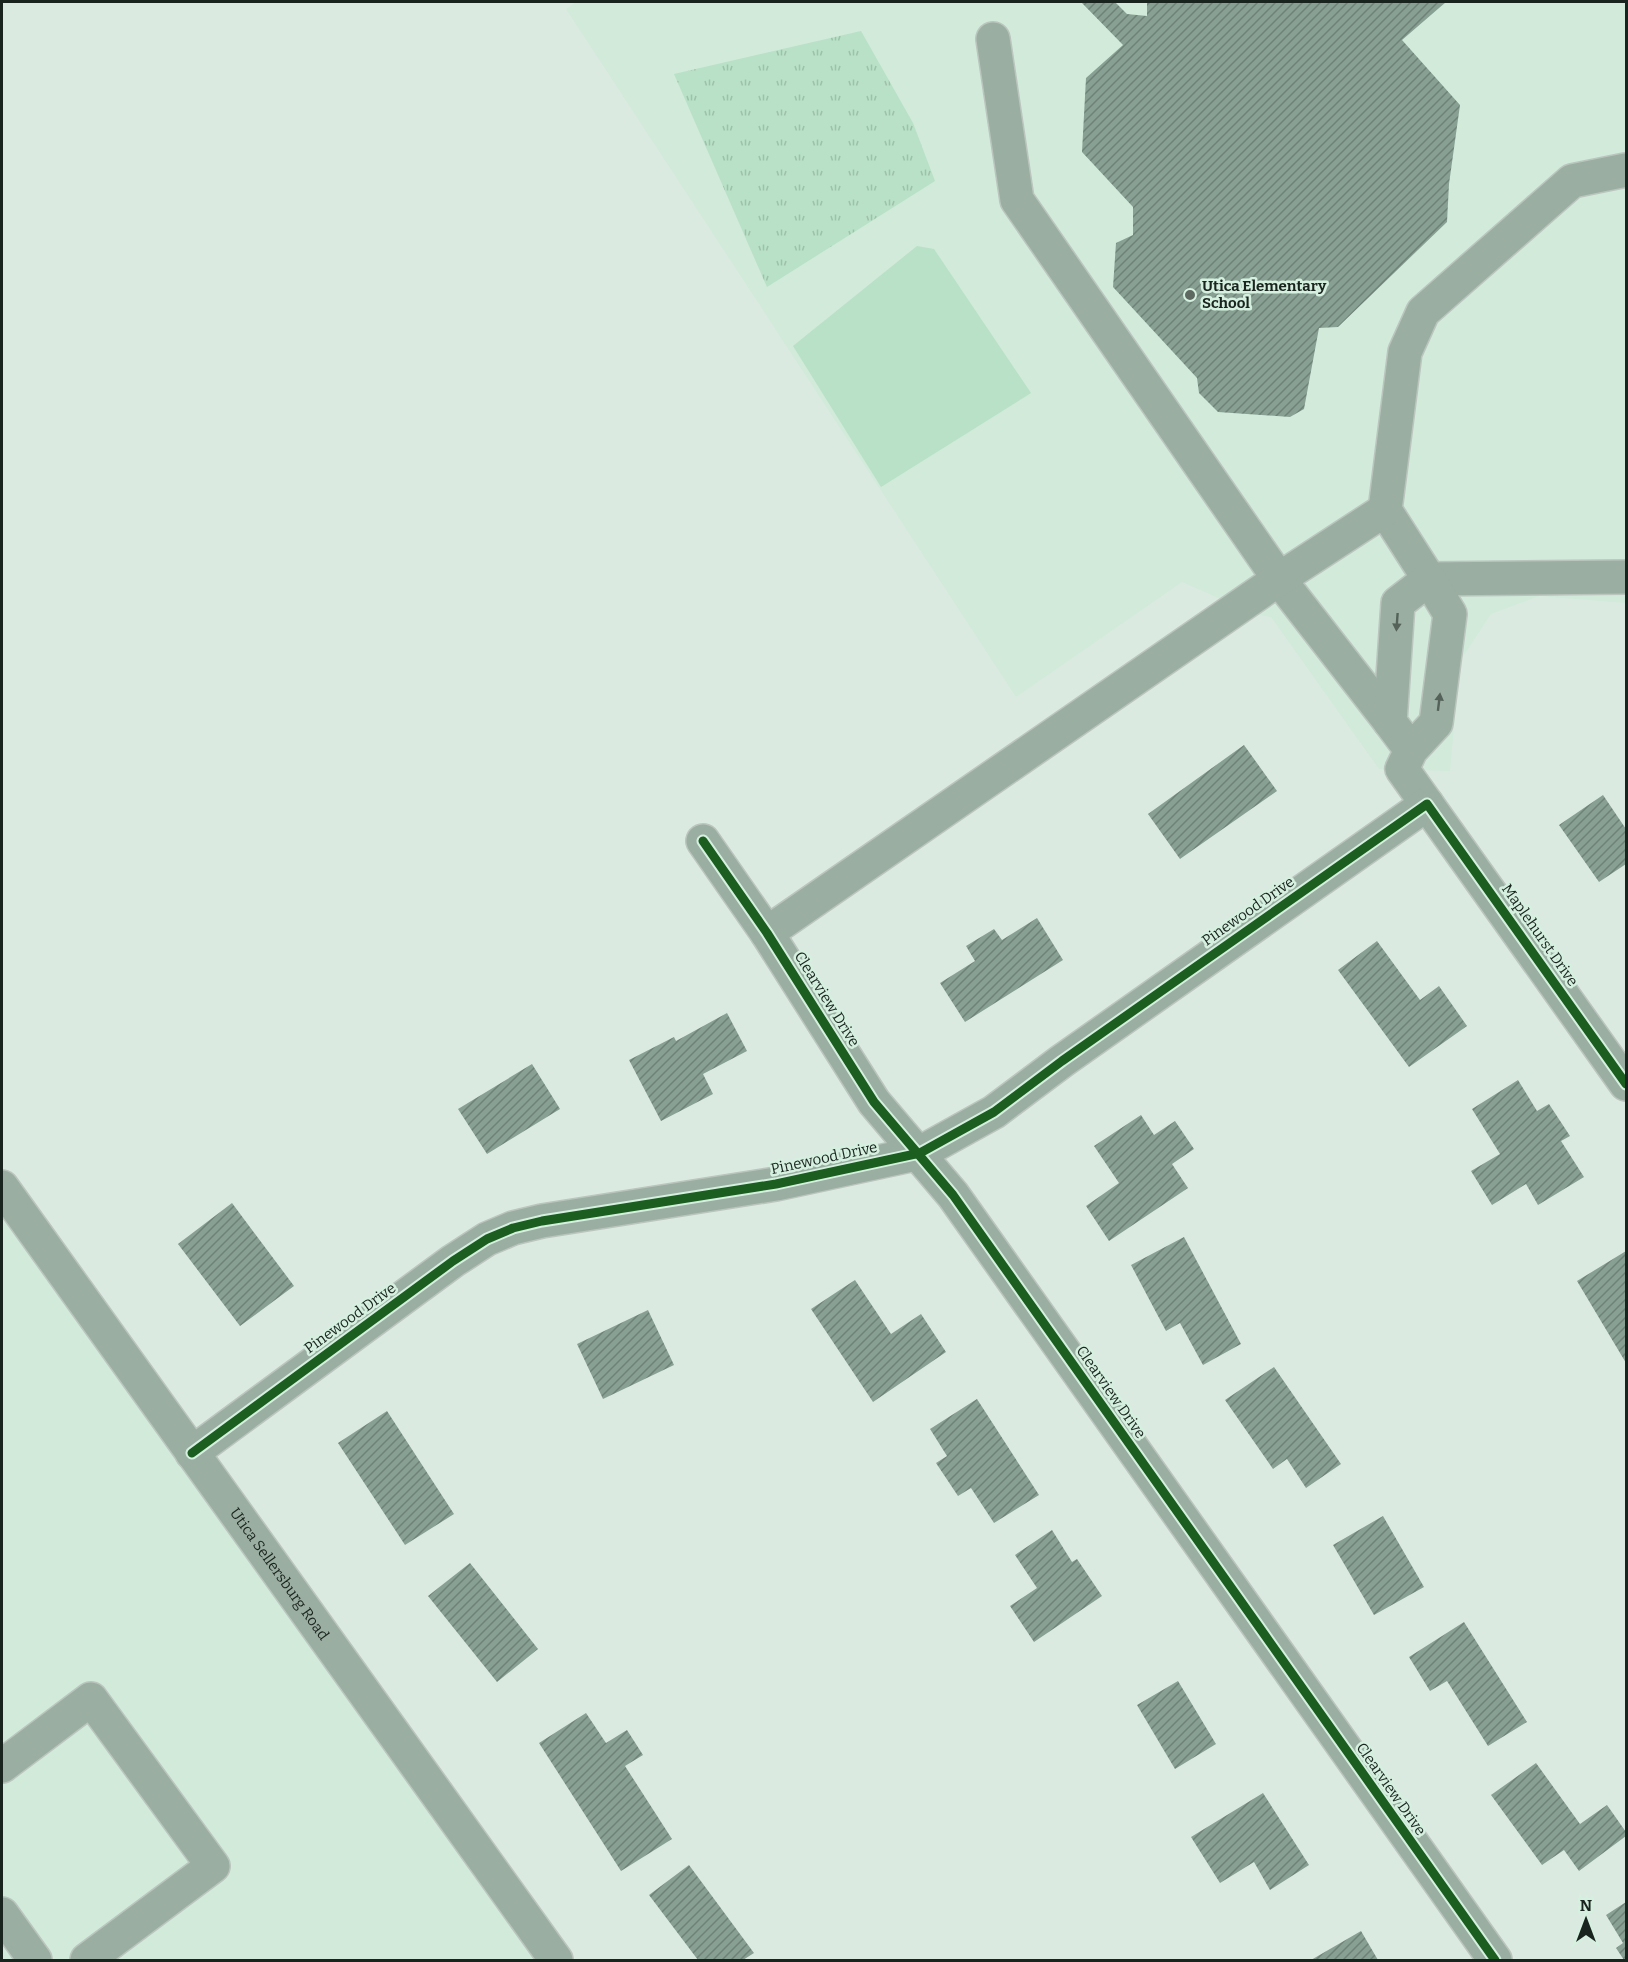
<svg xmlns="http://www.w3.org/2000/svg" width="1628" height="1962" viewBox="0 0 1628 1962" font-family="Bitter,serif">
	<defs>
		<pattern id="grass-tufts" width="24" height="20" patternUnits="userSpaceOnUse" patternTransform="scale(1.5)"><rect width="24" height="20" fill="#b8e1c7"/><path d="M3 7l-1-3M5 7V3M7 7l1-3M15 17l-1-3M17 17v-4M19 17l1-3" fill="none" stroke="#9ec1aa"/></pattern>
		<pattern id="building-hatch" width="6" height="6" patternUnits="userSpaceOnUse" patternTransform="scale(1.5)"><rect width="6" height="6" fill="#88a093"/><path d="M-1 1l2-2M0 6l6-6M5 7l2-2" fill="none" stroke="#6e8277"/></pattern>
	</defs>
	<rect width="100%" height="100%" fill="#dbeae0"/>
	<!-- built -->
	<path fill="#d1ead9" d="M576,2H1626V603L1539,596L1491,614L1460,661L1450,771L1379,769L1271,617L1255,614L1182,582L1016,697L566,9Z
		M2,1214L31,1255L536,1960H2Z"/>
	<!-- grass -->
	<path fill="url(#grass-tufts)" d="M861,31L913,123L935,181L767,287L674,74Z"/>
	<!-- pitch -->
	<path fill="#b8e1c7" d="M917,246L934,249L1031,393L881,487L793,346Z"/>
	<!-- building -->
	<path fill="url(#building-hatch)" d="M1081,2H1115L1127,14L1147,16V2H1446L1402,40L1460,105L1449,184L1447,222L1338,327L1319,328L1304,409L1290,417L1218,412L1199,393L1197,378L1113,287L1116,243L1133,235V207L1082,152L1086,78L1123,45Z
		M1244,745L1277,791L1180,859L1148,814Z
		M1603,795L1626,829V864L1599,882L1559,825Z
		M1037,918L1063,960L965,1022L940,983L975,961L966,946L994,929L1002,940Z
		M1377,941L1420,1000L1439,986L1467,1026L1409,1067L1338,970Z
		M727,1013L747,1051L703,1074L713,1094L661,1121L629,1060L674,1037L676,1041Z
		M532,1064L560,1109L487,1154L458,1109Z
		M1518,1080L1537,1111L1549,1104L1570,1136L1561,1141L1584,1177L1538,1205L1526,1184L1492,1205L1471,1171L1500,1154L1472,1109Z
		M1141,1115L1154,1135L1175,1121L1194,1149L1172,1164L1188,1188L1109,1241L1086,1206L1119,1183L1094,1146Z
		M232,1203L294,1286L240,1326L178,1244Z
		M1184,1237L1241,1344L1203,1365L1180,1323L1166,1331L1131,1265Z
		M1626,1251V1363L1577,1281Z
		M855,1280L891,1334L921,1314L946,1352L873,1402L811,1309Z
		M648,1310L674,1365L603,1399L577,1344Z
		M1274,1367L1341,1464L1306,1488L1287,1459L1273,1469L1225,1400Z
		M977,1399L1039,1495L994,1523L971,1488L958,1496L936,1463L947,1456L930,1429Z
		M387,1411L454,1514L405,1545L338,1443Z
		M1383,1516L1424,1587L1374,1615L1333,1545Z
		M1052,1530L1072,1562L1077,1559L1102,1596L1034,1642L1010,1606L1037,1588L1015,1555Z
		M470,1563L538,1649L497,1682L428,1596Z
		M1464,1622L1527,1722L1488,1746L1447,1681L1430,1691L1409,1657Z
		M1178,1681L1216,1744L1175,1769L1137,1705Z
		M586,1713L606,1743L627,1730L643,1755L625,1766L672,1839L621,1871L539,1743Z
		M1536,1763L1580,1824L1607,1805L1626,1832V1836L1579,1871L1564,1850L1542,1865L1491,1795Z
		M1263,1793L1309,1865L1270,1890L1254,1862L1220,1883L1191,1837Z
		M689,1865L754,1953L743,1960H698L649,1895Z
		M1626,1902V1960H1624L1616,1948L1623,1943L1606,1915Z
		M1361,1931L1378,1960H1311Z"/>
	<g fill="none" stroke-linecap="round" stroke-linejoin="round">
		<defs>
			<g id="minor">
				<path d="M993,39L1017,200L1279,579L1390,722"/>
				<path d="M1626,170L1572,181L1423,312L1405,352L1385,510L1429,579L1626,577"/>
				<path d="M1411,750L1390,722L1398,603L1429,579L1450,614L1436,723L1411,750L1402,769L1626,1084"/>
				<path d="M703,841L767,933L874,1102L953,1195L1495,1960"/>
				<path d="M767,933L1279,579L1385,510"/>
				<path id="s1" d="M2,1187L556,1960"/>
				<path d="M192,1453L453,1261L487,1239L513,1228L542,1221L776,1184L920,1153L994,1112L1062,1061L1427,804"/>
				<path d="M2,1766L91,1699L213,1866L87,1960"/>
				<path d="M2,1914L35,1960"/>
			</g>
		</defs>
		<!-- minor casing -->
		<use href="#minor" stroke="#bac5be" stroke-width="36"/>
		<!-- minor -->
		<use href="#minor" stroke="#9baea2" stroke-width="33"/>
		<defs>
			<path id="cycleway" d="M703,841L767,933L874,1102L953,1195L1495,1960
				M192,1453L453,1261L487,1239L513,1228L542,1221L776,1184L920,1153L994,1112L1062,1061L1427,804L1626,1084"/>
		</defs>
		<!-- cycleway casing -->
		<use href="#cycleway" stroke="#d5f0df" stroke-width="13"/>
		<!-- cycleway -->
		<use href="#cycleway" stroke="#1b5e20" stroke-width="9"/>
	</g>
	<!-- one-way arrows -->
	<defs><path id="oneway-solid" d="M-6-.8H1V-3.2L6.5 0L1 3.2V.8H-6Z" transform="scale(1.5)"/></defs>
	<g fill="#546259">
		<use href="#oneway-solid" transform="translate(1397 622) rotate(94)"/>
		<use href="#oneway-solid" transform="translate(1439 702) rotate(-83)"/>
	</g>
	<!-- markers -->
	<circle fill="#5e6962" stroke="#d5f0df" stroke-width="2" cx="1190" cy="295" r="6"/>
	<g text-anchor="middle" stroke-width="5" stroke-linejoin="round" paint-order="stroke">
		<!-- poi labels -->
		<g font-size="15" font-weight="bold" fill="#1a241e" stroke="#d5f0df" text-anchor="start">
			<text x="1202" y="291">Utica Elementary<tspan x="1202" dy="17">School</tspan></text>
		</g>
		<!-- street labels -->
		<g font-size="15" fill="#1a241e" stroke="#d5f0df">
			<text transform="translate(1248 911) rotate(-35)" y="5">Pinewood Drive</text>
			<text transform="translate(1540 935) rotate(55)" y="5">Maplehurst Drive</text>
			<text transform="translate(827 999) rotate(58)" y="5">Clearview Drive</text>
			<text transform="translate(824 1158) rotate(-12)" y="5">Pinewood Drive</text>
			<text transform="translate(350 1318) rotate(-36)" y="5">Pinewood Drive</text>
			<text transform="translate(1111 1392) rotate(55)" y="5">Clearview Drive</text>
			<text dy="5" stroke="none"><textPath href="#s1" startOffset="476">Utica Sellersburg Road</textPath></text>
			<text transform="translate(1391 1789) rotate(55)" y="5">Clearview Drive</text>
		</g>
	</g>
	<!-- border -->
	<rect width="1628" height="1962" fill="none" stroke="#1a241e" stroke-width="6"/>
	<!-- north arrow -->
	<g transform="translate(1586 1920)" stroke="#d5f0df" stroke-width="4.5" paint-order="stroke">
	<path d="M0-4.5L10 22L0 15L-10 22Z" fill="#1a241e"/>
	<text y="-9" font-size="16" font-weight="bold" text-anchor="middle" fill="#1a241e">N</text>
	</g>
</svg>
